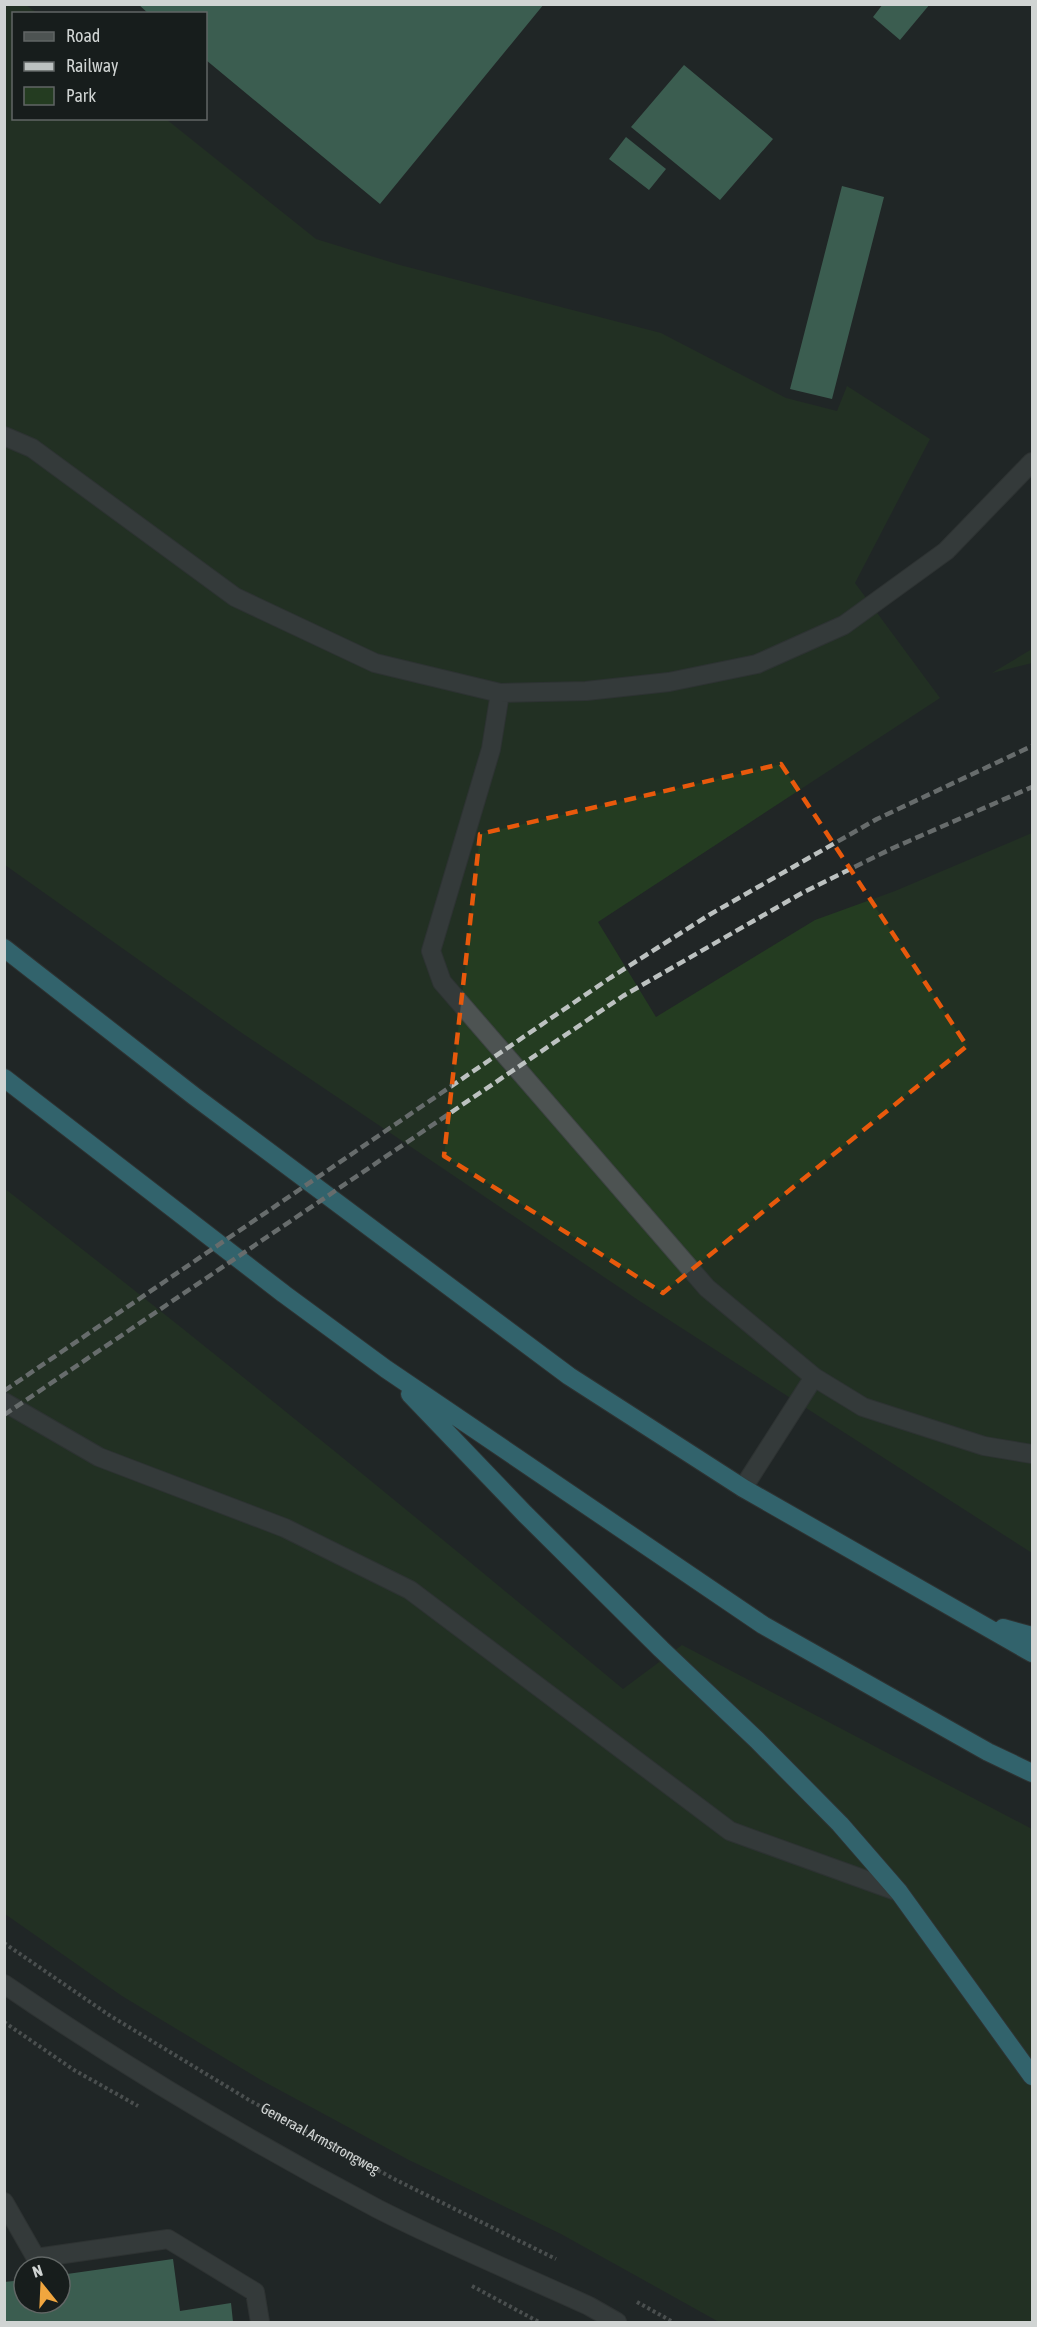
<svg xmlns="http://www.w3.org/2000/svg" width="1037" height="2327" viewBox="0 0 1037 2327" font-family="'Asap Condensed',sans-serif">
	<rect width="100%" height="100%" fill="#212626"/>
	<!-- green -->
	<path fill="#243c21" d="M5,5H26L37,13L14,14V118L166,119L316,239L400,265L661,333L786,398L837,411L847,386L930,439L855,583L940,698L598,922L656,1017L815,920L895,891L1032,833V1553L641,1302L239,1031L5,865Z
		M1032,649V663L992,673Z
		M4,1188C214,1351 419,1519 623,1689L682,1645L1032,1829V2322H719L561,2234L407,2159L261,2080L122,1996L5,1914Z"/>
	<!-- building -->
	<path fill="#5c9f83" d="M138,4H544L380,204L206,60V14H149Z
		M883,4H930L900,40L873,17Z
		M684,65L773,139L720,200L631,127Z
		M626,137L666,169L649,190L609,159Z
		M842,186L884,197L832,399L790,389Z
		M173,2259L180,2311L231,2303L233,2322H4V2282L24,2280V2303H60V2275Z"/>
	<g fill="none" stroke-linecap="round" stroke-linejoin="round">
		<defs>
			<path id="minor" d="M4,436L32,448L235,597L375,663L500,693L586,691L669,682L757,664L844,625L946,551L1032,462
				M500,693L491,749L431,951L442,982L707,1288L814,1377L863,1407L984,1446L1032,1454
				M4,1402L99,1457L285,1528L410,1590L730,1831L899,1892
				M743,1488L814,1377
				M4,1984C125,2067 249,2141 378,2209C447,2244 519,2274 589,2306L617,2322
				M4,2202L36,2258L168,2239L255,2292L260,2322"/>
			<path id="highway" d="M4,948L194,1096L569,1376L743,1488L1032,1653
				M4,1078L284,1294L386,1369L763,1625L988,1752L1032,1773
				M410,1394L525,1514L661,1649L757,1740L840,1824L899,1892L1032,2076
				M1003,1628L1032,1636"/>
		</defs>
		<!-- minor casing -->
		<use href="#minor" stroke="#3d4242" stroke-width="20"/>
		<!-- highway casing -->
		<use href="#highway" stroke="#3d4242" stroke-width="20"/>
		<!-- path -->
		<g stroke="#7d8181" stroke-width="4" stroke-dasharray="3 3" stroke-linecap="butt">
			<path id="s1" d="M4,1943L109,2015L249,2100L396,2180L556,2259"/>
			<path d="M4,2022L74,2070L138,2106"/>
			<path d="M472,2286L539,2322"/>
			<path d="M637,2302L673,2322"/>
		</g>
		<!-- minor -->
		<use href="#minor" stroke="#4d5352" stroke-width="18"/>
		<!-- highway -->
		<use href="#highway" stroke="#47adc1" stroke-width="18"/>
		<!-- rail -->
		<path stroke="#bcc1c0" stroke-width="4.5" stroke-dasharray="9 4.5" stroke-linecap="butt" d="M4,1391L610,978L709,915L877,819L1032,746
			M4,1415L623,996L802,893L893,848L1032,787"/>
	</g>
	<!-- marked area -->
	<path d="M0 0H1037V2327H0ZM781,764L967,1046L663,1293L444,1156L480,834Z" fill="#212626" fill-opacity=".55" fill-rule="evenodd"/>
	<path fill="none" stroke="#e8590c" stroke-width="4.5" stroke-dasharray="12 8" stroke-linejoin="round" d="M781,764L967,1046L663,1293L444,1156L480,834Z"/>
	<g text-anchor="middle" stroke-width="6" stroke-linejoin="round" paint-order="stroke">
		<!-- street labels -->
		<g font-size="15" fill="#d0d4d3" stroke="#171d1c">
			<text dy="5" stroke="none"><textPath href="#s1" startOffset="372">Generaal Armstrongweg</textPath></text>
		</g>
	</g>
	<!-- border -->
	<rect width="1037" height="2327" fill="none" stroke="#d0d4d3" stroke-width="12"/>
	<!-- legend -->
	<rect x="12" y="12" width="195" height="108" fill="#171d1c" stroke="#616665" stroke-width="1.5"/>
	<rect x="24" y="32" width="30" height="9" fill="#4d5352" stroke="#616665" stroke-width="1.5"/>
	<text x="66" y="42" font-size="18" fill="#d0d4d3">Road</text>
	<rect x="24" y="62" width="30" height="9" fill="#bcc1c0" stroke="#616665" stroke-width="1.5"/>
	<text x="66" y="72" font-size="18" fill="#d0d4d3">Railway</text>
	<rect x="24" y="87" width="30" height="18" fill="#243c21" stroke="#616665" stroke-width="1.5"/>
	<text x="66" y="102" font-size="18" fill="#d0d4d3">Park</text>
	<!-- north arrow -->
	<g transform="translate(42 2285) rotate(342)"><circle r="28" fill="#171d1c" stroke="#616665" stroke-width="1.5"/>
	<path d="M0-4.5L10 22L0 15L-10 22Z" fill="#f1a63f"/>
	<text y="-9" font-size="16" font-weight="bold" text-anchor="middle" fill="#d0d4d3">N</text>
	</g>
</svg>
